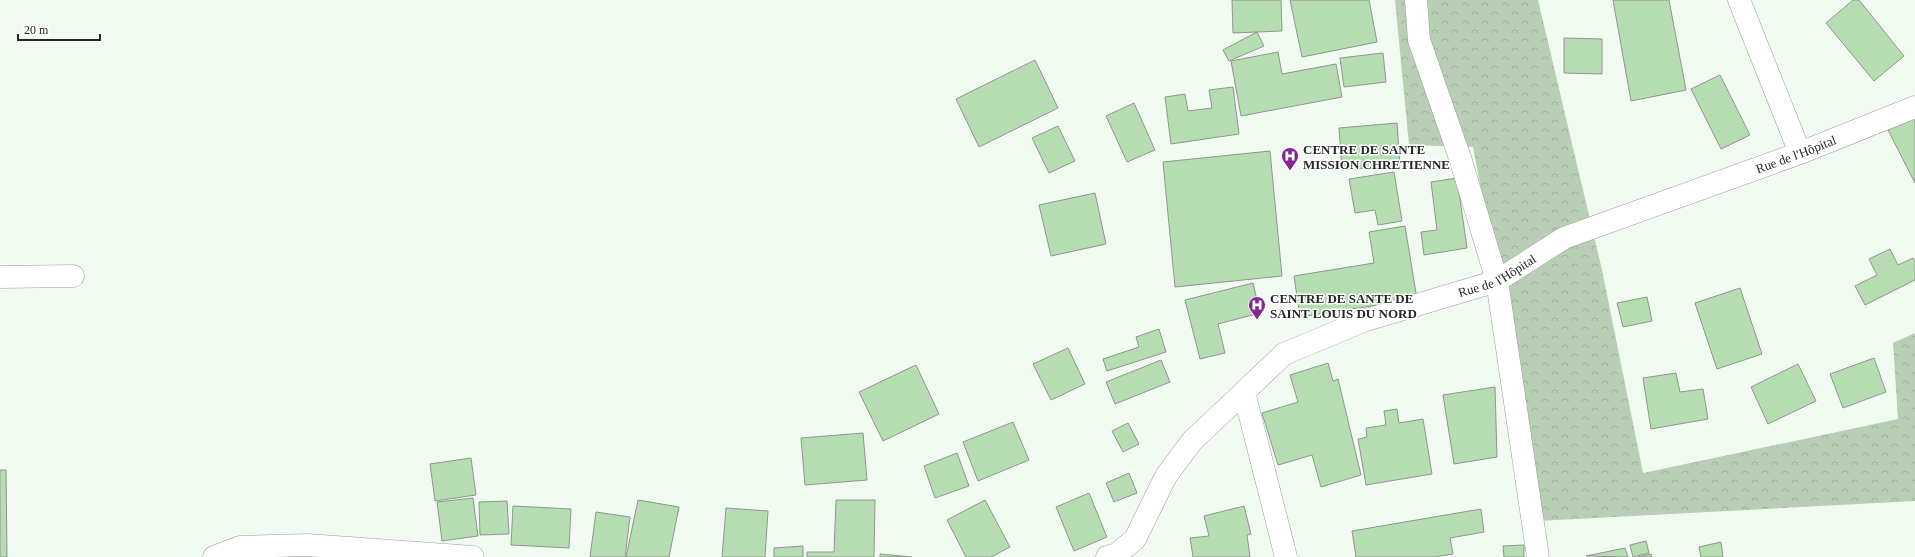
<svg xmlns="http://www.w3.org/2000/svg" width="1915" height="557" viewBox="0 0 1915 557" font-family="'Times New Roman',serif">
	<defs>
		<pattern id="forest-crowns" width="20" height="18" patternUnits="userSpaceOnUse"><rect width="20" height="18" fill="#b8cfb5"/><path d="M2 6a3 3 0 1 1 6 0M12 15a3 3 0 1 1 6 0" fill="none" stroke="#9eb29c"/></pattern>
	</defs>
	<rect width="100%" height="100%" fill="#f1faf0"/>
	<!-- forest -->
	<path fill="url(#forest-crowns)" d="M1395,0H1538L1602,270L1643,473L1898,419L1893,343L1915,333V501L1538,521L1530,450L1473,147L1409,145Z"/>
	<!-- building -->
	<path fill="#b6dcb2" stroke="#8f978e" d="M1232,0H1281L1282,31L1233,33Z
		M1290,0H1369L1377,42L1302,57Z
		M1613,0H1669L1686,90L1631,101Z
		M1853,0H1859L1904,56L1874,81L1826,23Z
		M1257,32L1264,46L1229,61L1223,50Z
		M1564,38L1602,39V74L1564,73Z
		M1278,52L1282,74L1336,64L1342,97L1241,116L1231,61Z
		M1383,53L1386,82L1344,87L1340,58Z
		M1035,60L1058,108L979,147L956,99Z
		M1720,75L1750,135L1721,149L1691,89Z
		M1233,87L1239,134L1171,144L1165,97L1185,94L1188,111L1212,108L1209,90Z
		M1134,103L1155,150L1127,162L1106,116Z
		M1915,116V183L1888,130Z
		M1397,123L1400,165L1342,170L1339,128Z
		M1058,126L1075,161L1049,173L1032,138Z
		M1270,151L1282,276L1175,287L1163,162Z
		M1394,172L1402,221L1378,225L1375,210L1355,213L1349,179Z
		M1457,178L1467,248L1424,255L1421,232L1437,230L1431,182Z
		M1095,193L1106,244L1051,256L1039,205Z
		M1405,226L1417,299L1300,317L1294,276L1374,263L1369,232Z
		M1890,249L1898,265L1913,258L1915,261V280L1865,305L1855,286L1877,275L1869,259Z
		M1253,283L1260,313L1218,324L1225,353L1200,359L1185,300Z
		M1740,288L1762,354L1717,369L1695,303Z
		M1647,297L1652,321L1623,327L1617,303Z
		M1159,329L1166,352L1107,371L1103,359L1139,347L1136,337Z
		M1068,348L1085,384L1051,400L1033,364Z
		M1874,358L1886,392L1843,408L1830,374Z
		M1161,360L1170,382L1115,404L1106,382Z
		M1328,363L1333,381L1338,379L1361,475L1321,487L1312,455L1278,465L1262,413L1298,402L1290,375Z
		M1798,364L1816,401L1768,424L1751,387Z
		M916,365L939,414L883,441L859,392Z
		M1676,373L1680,392L1703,389L1708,419L1651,429L1643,378Z
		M1495,387L1497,457L1454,464L1443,395Z
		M1397,409L1399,423L1423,419L1432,474L1366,485L1358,439L1367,437L1366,428L1386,425L1384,411Z
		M1013,422L1029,460L978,481L963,442Z
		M1128,423L1139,444L1123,452L1112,431Z
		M863,433L867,480L805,485L801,438Z
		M957,453L969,486L935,498L924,466Z
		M471,458L476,495L435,501L430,464Z
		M0,470H6L7,557H0Z
		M1129,473L1137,493L1114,502L1106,483Z
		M1089,493L1107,537L1074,551L1056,507Z
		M473,498L478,536L442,541L437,502Z
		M638,500L679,507L669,557H626Z
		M836,500H875L874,557H807V552H834Z
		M985,500L1010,547L991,557H966L947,520Z
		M507,501L509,534L480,535L479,502Z
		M513,506L571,509L569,548L511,545Z
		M1244,506L1251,534L1247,535L1250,557H1193L1190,538L1209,536L1204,516Z
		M726,508L768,511L765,557H722Z
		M1481,509L1484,532L1450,538L1453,554L1435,557H1356L1352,531Z
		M596,512L630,517L625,557H590Z
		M1646,541L1649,553L1633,557L1630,545Z
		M1721,542L1723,557H1701L1699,547Z
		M1524,545V557H1504L1503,546Z
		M803,546V557H774V548Z
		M1625,548L1628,557L1586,556Z
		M880,554L912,557H880Z
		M1651,554L1652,557H1638Z"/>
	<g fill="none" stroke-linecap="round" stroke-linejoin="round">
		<defs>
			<g id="minor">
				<path d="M1416,0L1419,40L1461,161L1497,281L1538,557"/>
				<path d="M1739,0L1800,153"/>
				<path d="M0,277L73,276"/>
				<path d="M214,557L240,547L307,545L473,557"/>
				<path d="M1107,557L1117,554L1135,539L1166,476L1192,441L1244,392"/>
				<path id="s1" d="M1286,557L1244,392L1284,354L1363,321L1497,281L1564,238L1800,153L1915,107"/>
			</g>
		</defs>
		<!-- minor casing -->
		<use href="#minor" stroke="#98a097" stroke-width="23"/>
		<!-- minor -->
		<use href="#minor" stroke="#fff" stroke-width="22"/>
	</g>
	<!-- icons -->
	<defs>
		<symbol id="hospital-pin" viewBox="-11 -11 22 30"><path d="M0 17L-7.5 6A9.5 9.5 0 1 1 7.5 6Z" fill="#852893" stroke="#fff"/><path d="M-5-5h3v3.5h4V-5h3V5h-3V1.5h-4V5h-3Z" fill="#fff"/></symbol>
	</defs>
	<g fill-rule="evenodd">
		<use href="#hospital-pin" x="1280" y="146" width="20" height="27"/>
		<use href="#hospital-pin" x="1247" y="295" width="20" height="27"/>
	</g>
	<g text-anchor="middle" stroke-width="3" stroke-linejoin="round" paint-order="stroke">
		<!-- poi labels -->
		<g font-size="13" font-weight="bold" fill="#252825" stroke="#fff" text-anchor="start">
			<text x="1303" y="154">CENTRE DE SANTE<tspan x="1303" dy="15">MISSION CHRETIENNE</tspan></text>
			<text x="1270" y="303">CENTRE DE SANTE DE<tspan x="1270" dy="15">SAINT LOUIS DU NORD</tspan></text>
		</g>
		<!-- street labels -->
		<g font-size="13" fill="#252825" stroke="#fff">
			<text dy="5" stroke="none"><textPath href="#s1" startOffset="777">Rue de l'Hôpital</textPath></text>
			<text dy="5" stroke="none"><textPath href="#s1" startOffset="453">Rue de l'Hôpital</textPath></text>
		</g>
	</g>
	<!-- scale -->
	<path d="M18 34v6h82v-6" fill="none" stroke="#252825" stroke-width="2"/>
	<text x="24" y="34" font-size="12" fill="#252825" stroke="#ffffff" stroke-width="3" paint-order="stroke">20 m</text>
</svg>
